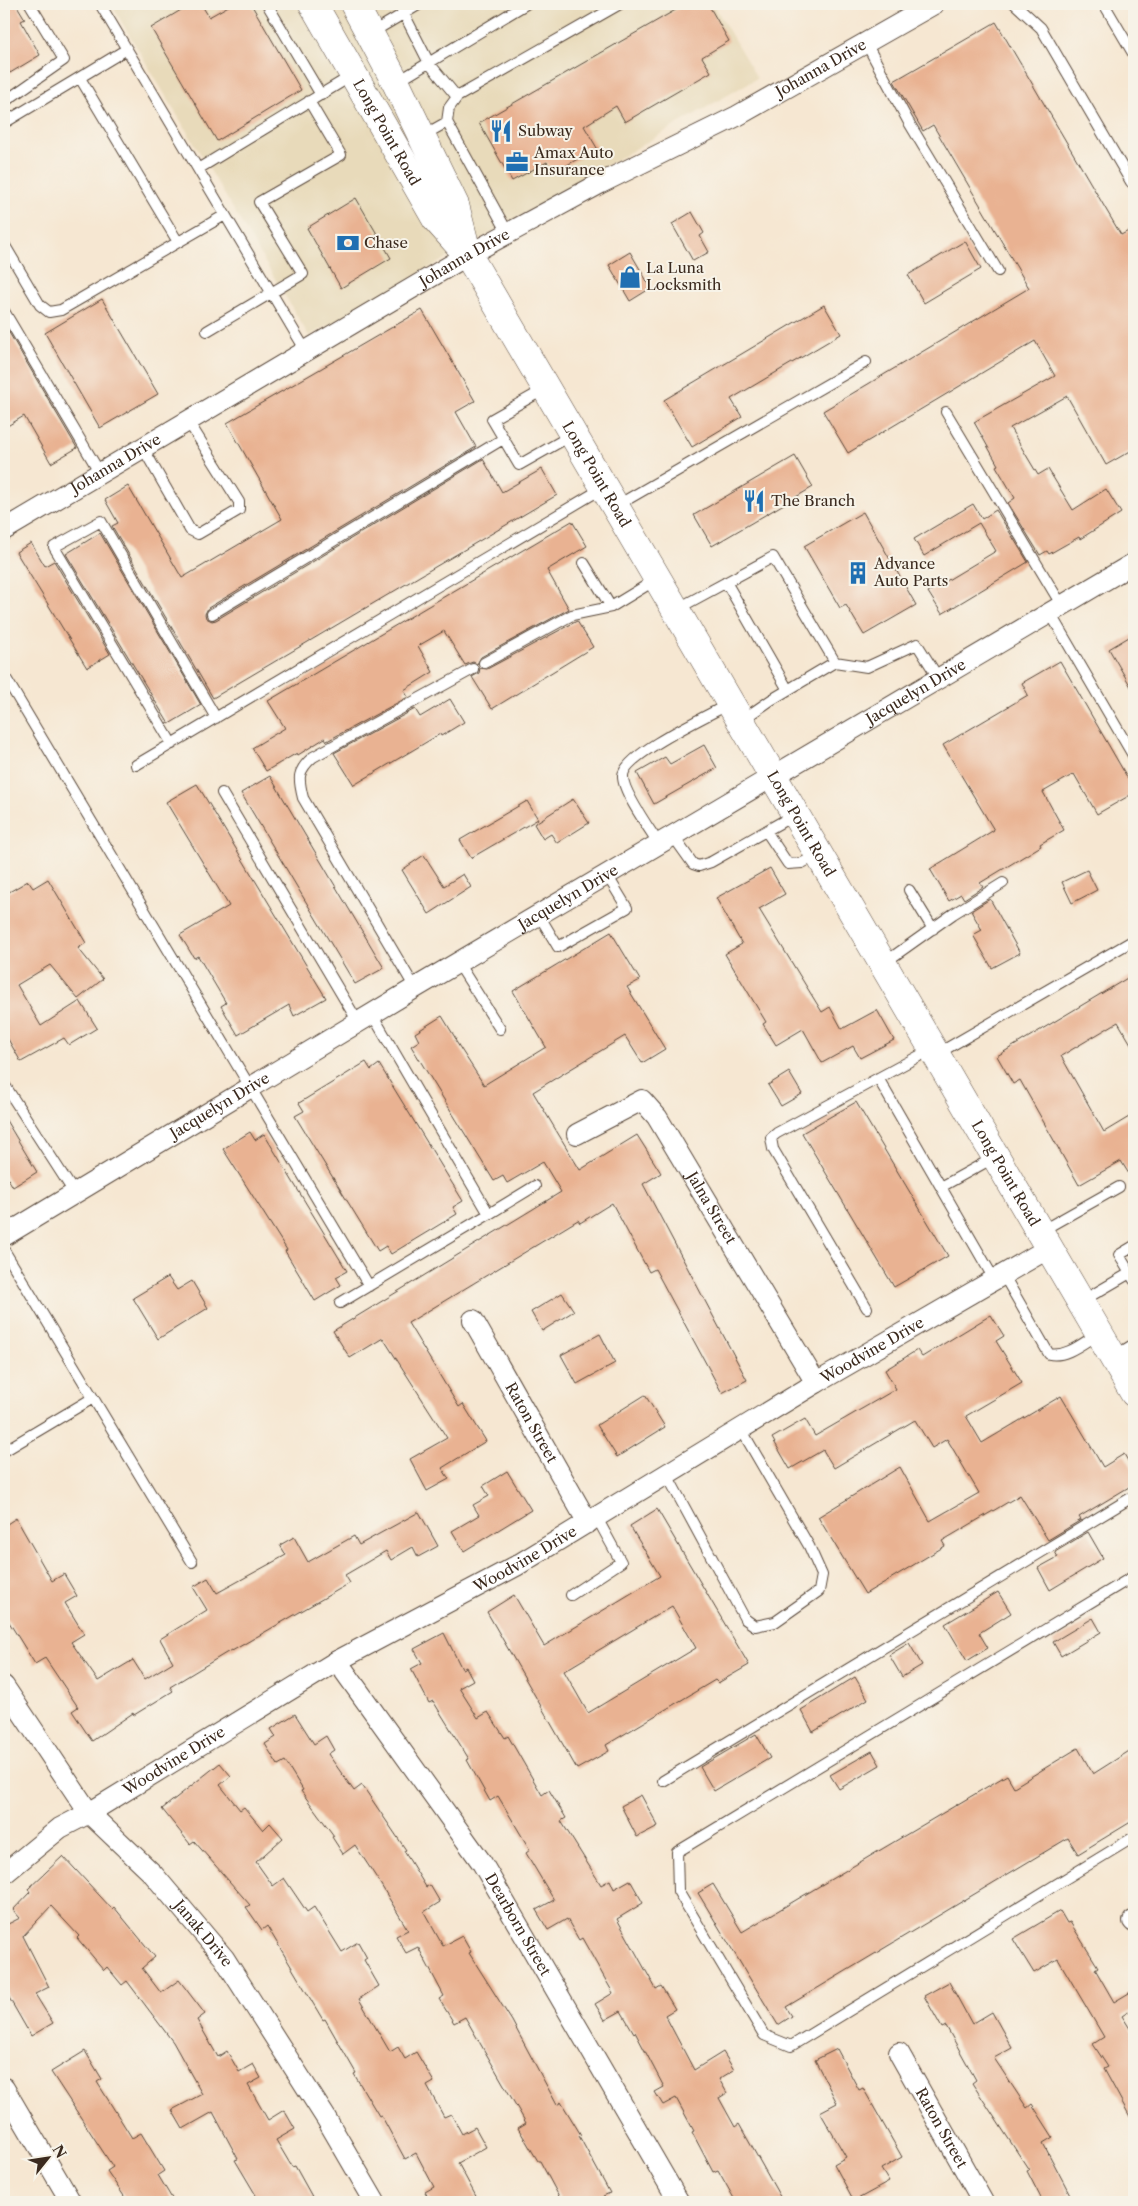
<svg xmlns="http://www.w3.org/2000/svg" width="1138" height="2206" viewBox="0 0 1138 2206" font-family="'Libre Caslon Text',serif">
	<rect width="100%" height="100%" fill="#f7f3e8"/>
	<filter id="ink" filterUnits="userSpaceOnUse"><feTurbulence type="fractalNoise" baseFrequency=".02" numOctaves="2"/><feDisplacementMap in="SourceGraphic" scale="10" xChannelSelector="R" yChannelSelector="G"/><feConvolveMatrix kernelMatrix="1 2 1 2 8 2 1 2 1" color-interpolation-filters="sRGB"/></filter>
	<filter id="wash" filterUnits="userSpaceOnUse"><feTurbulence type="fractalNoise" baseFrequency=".0096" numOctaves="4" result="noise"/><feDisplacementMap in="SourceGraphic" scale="20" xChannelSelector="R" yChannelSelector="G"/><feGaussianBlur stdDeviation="1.12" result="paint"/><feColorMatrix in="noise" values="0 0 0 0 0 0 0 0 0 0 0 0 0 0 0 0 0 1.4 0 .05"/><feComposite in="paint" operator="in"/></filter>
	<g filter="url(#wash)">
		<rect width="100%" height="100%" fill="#f6e7d2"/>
		<!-- built -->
		<path fill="#e8daba" d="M111,4H713L757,78L491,233L309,336Z"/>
		<g id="blocks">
			<!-- building -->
			<path fill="#e9b292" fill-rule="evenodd" d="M4,4H16L25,19L21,21L40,55L10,73L4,62Z
				M191,4H201L209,17L232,4H251L301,90L217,141L151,28Z
				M686,4H708L729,41L702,57L711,72L625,122L616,106L584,126L597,148L553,173L547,162L512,181L479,123Z
				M996,22L1121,235L1134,228V449L1106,465L1067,396L1010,428L1038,475L1048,469L1073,510L1106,489L1121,513L1080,539L1079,537L1049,554L1047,551L1040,555L1008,503L1015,498L996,466L998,465L974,422L1055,376L1035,341L848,453L823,411L1029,288L933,125L923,131L894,81Z
				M356,198L391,258L341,288L307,228Z
				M692,212L704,233L700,236L709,252L693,261L672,224Z
				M965,241L981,269L924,303L908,275Z
				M630,252L651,288L630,301L609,265Z
				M102,299L158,394L100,428L45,333Z
				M824,305L841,334L731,399L742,417L692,447L664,400Z
				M422,310L475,401L456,412L476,447L208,608L205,614L206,618L212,621L216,620L483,459L502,492L542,469L557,495L213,698L112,526L118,523L105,500L128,486L182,578L282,519L227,423Z
				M4,324L77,448L51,463L24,416L4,428Z
				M795,456L813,487L712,546L694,515Z
				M973,504L982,519L996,510L1028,562L942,614L928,592L996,551L979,523L924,556L914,539Z
				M863,512L916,605L864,635L846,605L840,608L804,546Z
				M572,521L587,546L547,570L569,609L481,657L477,664L473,662L465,665L444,631L418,646L433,672L404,690L408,697L327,741L325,738L298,755L297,753L266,771L252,748L285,728L268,701Z
				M100,533L201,705L169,724L66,554Z
				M31,543L45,566L54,561L110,654L87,668L16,552Z
				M577,621L593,647L492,709L472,677L479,673L480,668L487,669Z
				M1134,634V692L1109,649Z
				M1060,661L1134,789V793L1097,814L1074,774L1043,792L1064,830L1040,844L1041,846L980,883L983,887L964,899L961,894L949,901L930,869L994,830L943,745L1028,695L1022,683Z
				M450,699L464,722L441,736L440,734L354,785L334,753L415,709L420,717Z
				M704,745L717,768L654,804L637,773L665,757L670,764Z
				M270,776L384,968L355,984L241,793Z
				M197,784L326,998L294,1016L289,1005L238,1035L221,1006L226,1003L198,956L194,958L180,935L229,906L166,802Z
				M573,799L589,823L557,843L551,834L543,839L534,824Z
				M527,801L538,819L471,858L460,840Z
				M424,855L444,886L463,874L471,887L429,914L402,870Z
				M770,868L785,894L759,909L822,1012L830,1007L842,1029L877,1010L894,1040L860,1058L853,1046L822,1063L803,1029L776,1045L763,1024L766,1022L725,954L742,944L716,898Z
				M1087,870L1097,890L1072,903L1062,882Z
				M48,879L86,943L78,948L103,979L78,999L50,965L17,985L41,1026L80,1001L97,1028L69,1045L64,1038L21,1062L4,1032V895L28,881L33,888Z
				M990,899L1020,953L992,968L973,935L982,930L971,911Z
				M611,932L640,980L627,987L665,1049L642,1063L625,1036L533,1092L580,1170L637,1135L661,1173L643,1184L747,1380L722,1393L655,1269L649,1272L612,1203L580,1223L578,1220L408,1323L459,1407L463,1404L486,1441L442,1468L449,1479L427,1491L410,1459L447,1438L383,1338L350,1358L333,1331L561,1192L543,1162L507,1183L503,1176L494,1181L411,1046L419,1041L415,1033L442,1016L456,1039L455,1040L484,1085L546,1047L513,991Z
				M1134,974V1049L1118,1022L1061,1056L1104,1132L1134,1114V1182L1121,1161L1079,1185L1020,1080L1013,1084L997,1056Z
				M366,1062L371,1070L379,1064L463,1201L453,1207L457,1214L391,1254L386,1246L378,1251L295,1116L304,1111L299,1103Z
				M789,1072L802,1094L781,1106L768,1085Z
				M856,1102L948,1256L894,1287L802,1133Z
				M4,1117L37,1172L13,1187L4,1172Z
				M250,1132L255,1140L264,1134L347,1271L336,1277L341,1285L315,1301L285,1251L287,1250L223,1149Z
				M168,1277L177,1290L192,1281L208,1308L158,1339L133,1298Z
				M562,1293L574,1311L542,1331L531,1312Z
				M991,1315L1004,1336L996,1341L1022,1383L966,1416L982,1443L1061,1396L1103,1467L1124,1454L1134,1471V1484L1079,1517L1081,1520L1048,1540L1020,1495L942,1541L945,1546L865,1594L818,1517L900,1467L930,1521L979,1493L947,1439L932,1448L915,1420L834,1468L823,1450L790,1469L772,1438L805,1419L815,1436L896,1389L885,1370L917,1350L922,1357Z
				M600,1334L615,1363L577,1384L561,1355Z
				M645,1395L665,1427L617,1457L597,1425Z
				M507,1471L531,1510L464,1551L452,1531L479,1515L473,1505L489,1496L483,1486Z
				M657,1509L749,1665L718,1683L715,1680L606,1745L609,1751L577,1769L487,1612L514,1595L544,1646L660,1576L630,1526ZM672,1606L696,1648L588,1713L564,1671Z
				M419,1512L438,1546L418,1557L413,1547L391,1560L386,1551L345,1575L350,1583L232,1651L231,1650L170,1687L173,1691L134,1715L133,1713L92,1741L72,1711L78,1707L45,1658L35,1664L4,1614V1526L16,1518L52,1581L64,1574L77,1596L65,1603L84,1634L71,1642L98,1681L133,1660L145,1679L173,1662L160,1639L207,1610L193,1587L208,1578L217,1593L286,1555L280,1545L294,1537L308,1562L354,1536L359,1545Z
				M1088,1532L1103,1558L1050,1590L1038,1568L1058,1557L1055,1552Z
				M998,1592L1011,1613L979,1633L988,1648L967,1661L945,1624Z
				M1093,1618L1101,1632L1061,1656L1053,1642Z
				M444,1633L462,1669L466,1667L473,1680L459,1688L478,1718L488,1712L505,1738L508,1736L542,1795L549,1790L566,1818L561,1821L601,1885L610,1880L614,1889L630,1880L643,1903L617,1919L656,1989L661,1986L675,2009L665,2015L694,2070L723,2052L734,2070L719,2079L727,2093L719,2098L735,2127L739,2124L783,2202H736L718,2170L713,2172L692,2132L694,2131L676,2098L663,2105L655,2092L664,2087L635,2032L634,2033L621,2011L605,2020L595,2004L613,1993L582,1938L579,1940L567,1919L548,1930L536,1910L554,1900L526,1853L530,1850L498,1796L490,1801L467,1760L469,1759L433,1701L429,1703L411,1669L422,1663L414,1649Z
				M909,1643L922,1665L902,1677L889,1655Z
				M855,1677L868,1699L813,1732L801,1710Z
				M295,1714L314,1744L326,1736L334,1750L328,1754L354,1791L362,1785L406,1850L404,1851L426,1887L430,1885L440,1902L424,1912L443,1946L462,1936L471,1952L469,1953L512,2021L557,2105L561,2102L581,2135L579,2136L610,2193L603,2196L607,2202H562L540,2161H538L518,2128L526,2123L465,2017L454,2023L439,1999L444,1996L418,1947L406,1953L396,1936L408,1930L378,1880L355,1845L343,1854L332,1837L334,1836L301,1791L303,1790L285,1761L278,1765L265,1744L276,1737L271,1729Z
				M756,1734L770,1758L714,1791L700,1767Z
				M1078,1748L1093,1774L1134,1748V1820L1078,1854L1068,1838L786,2007L792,2016L778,2025L698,1893L713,1884L742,1932L1007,1775L1014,1787Z
				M872,1751L880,1765L839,1789L830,1775Z
				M220,1763L231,1776L220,1785L240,1810L244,1807L263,1830L270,1823L283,1838L256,1862L273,1886L284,1878L307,1912L314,1907L342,1952L358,1942L367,1958L364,1960L379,1986L359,1999L390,2052L398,2047L405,2059L416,2052L434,2082L427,2086L444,2117L451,2114L462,2134L475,2127L486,2147L458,2163L479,2202H431L425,2192L434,2187L416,2153L405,2159L381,2115L379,2116L354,2074L356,2073L325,2019L323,2020L267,1926L262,1930L246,1907L250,1905L194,1841L190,1844L162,1809Z
				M641,1795L658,1826L637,1837L621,1806Z
				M63,1856L112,1909L114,1907L155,1957L142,1968L161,1993L179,1980L205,2014L197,2020L218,2057L227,2051L239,2072L253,2064L261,2078L248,2085L268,2120L284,2110L295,2129L276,2140L292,2167L295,2166L315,2202H260L235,2160L238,2159L213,2112L183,2129L172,2110L202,2094L173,2042L127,1981L122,1985L107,1967L104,1970L77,1938L79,1936L51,1906L23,1936L49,1987L35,1994L53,2023L31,2036L4,1989V1926L20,1918L13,1910L30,1892L28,1889Z
				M1060,1911L1067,1923L1070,1922L1098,1967L1095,1969L1114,2002L1134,1990V2008L1122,2016L1134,2035V2124L1104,2069L1108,2067L1093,2044L1104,2037L1058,1959L1034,1973L1013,1939Z
				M949,1982L972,2024L992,2012L1012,2048L994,2058L1027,2108L1032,2104L1053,2137L1043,2143L1074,2202H1043L1027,2171L1029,2170L972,2083L976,2080L946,2026L942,2028L924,1996Z
				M837,2049L859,2090L863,2088L902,2157L881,2169L889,2182L854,2201L834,2164L846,2157L820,2112L837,2103L815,2060Z
				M85,2051L102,2079L97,2082L132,2138L141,2133L164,2171L158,2175L174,2202H128L107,2171L113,2167L51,2072Z"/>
		</g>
	</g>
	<g filter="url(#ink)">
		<use href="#blocks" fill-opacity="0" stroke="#574639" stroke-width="1"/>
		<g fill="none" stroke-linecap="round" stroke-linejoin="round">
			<defs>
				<path id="service" d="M100,4L306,351
					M267,4L321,95
					M399,4L429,63L457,97L620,4
					M1015,4L1041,28L1131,182L1134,184
					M1104,4L1134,55
					M371,33L420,4
					M866,43L908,121L998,271
					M80,78L178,242
					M397,82L526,4
					M457,97L449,108L447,122L508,233
					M4,102L64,60L30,4
					M4,123L127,49
					M422,136L447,122
					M198,169L353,75
					M4,244L40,305L49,312L61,310L225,215
					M4,311L100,473
					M207,331L303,274L259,202L341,155L309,101
					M545,389L492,419L519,465L572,435
					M946,412L1062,606
					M143,448L190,530L198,534L239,510V502L188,421
					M616,506L866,362
					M584,563L611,607
					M726,582L788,690
					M675,610L773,557L835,662L771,700L742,720
					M1050,613L1134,757
					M212,614L503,439
					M835,662L867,667L917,644L939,679
					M484,663L572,615L611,607L657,579
					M4,675L369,1286
					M172,744L54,547L101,521L216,718
					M136,765L603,488
					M222,793L358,1022
					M766,831L788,864L802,863L818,855
					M673,836L693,864L699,866L711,862L794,815
					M659,844C650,830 622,791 623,776C623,755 709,715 729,704
					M909,890L933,929
					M539,915L558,947L627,908L607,875
					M458,963L500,1029
					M884,963L953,914L1003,883
					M415,988L303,798C298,778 297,771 313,757L473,669
					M937,1054L1134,940
					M878,1078L994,1279
					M4,1084L75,1194
					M941,1187L995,1157
					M489,1214L535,1186
					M1041,1231L1119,1187
					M1134,1246L1119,1255L1134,1280
					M4,1250L192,1562
					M1003,1274L1049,1354C1066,1358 1084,1342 1098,1334
					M1082,1301L1130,1273
					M340,1303L489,1214L372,1014
					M867,1308L773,1149L771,1138L777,1133L932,1049
					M4,1451L93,1398
					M667,1475L745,1619L755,1626L775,1622L819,1591L822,1575L809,1546L741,1429
					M1134,1576L677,1852L678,1891L764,2035L791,2046L1134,1837
					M571,1595L621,1562L597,1518
					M663,1781L1134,1496"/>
				<g id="minor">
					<path id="s1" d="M4,530L468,255L599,184L737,116L934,4"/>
					<path id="s2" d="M577,1134L642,1100L657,1117L816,1383"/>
					<path id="s3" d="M4,1236L415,988L1134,563"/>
					<path id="s4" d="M473,1320L588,1523"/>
					<path d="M1116,1361L1134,1350"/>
					<path id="s5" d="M337,1661L482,1863L679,2202"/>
					<path id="s6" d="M4,1686L89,1813L153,1874L224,1958L326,2118L375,2202"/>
					<path id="s7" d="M4,1874L60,1828L89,1813L337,1661L516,1566L816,1383L1049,1248"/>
					<path d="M1133,1921L1134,1922"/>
					<path id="s8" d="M899,2053L983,2202"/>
					<path d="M4,2088L71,2202"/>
				</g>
				<g id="secondary">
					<path id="s9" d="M313,4L436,219L468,255L1134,1393"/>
					<path d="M354,4L396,83L455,205L466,248"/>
				</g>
			</defs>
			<!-- service casing -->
			<use href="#service" stroke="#574639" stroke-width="12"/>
			<!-- minor casing -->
			<use href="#minor" stroke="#574639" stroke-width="22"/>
			<!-- secondary casing -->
			<use href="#secondary" stroke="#574639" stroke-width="29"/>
			<!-- service -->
			<use href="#service" stroke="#fff" stroke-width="10"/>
			<!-- minor -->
			<use href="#minor" stroke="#fff" stroke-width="20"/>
			<!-- secondary -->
			<use href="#secondary" stroke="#fff" stroke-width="28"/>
		</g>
	</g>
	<!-- icons -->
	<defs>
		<symbol id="restaurant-bare" viewBox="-9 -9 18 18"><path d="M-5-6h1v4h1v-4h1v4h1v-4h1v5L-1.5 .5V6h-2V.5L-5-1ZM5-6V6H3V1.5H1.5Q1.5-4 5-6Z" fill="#1f6fb2" stroke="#f7f3e8" stroke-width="2.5" paint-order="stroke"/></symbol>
		<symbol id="office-bare" viewBox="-9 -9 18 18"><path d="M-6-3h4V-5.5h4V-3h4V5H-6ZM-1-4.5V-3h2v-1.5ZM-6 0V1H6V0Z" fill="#1f6fb2" stroke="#f7f3e8" stroke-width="2.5" paint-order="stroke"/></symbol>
		<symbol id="bank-bare" viewBox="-9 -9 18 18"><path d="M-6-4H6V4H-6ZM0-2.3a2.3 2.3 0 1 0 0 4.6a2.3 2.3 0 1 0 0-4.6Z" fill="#1f6fb2" stroke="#f7f3e8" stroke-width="2.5" paint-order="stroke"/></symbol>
		<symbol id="shop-bare" viewBox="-9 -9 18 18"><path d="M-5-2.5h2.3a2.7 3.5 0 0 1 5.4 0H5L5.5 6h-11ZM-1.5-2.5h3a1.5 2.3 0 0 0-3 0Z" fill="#1f6fb2" stroke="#f7f3e8" stroke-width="2.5" paint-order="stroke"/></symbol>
		<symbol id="building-bare" viewBox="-9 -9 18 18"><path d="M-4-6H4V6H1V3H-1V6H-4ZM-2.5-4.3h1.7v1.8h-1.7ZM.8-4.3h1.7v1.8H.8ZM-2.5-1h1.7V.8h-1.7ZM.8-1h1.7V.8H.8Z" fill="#1f6fb2" stroke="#f7f3e8" stroke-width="2.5" paint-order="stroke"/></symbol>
	</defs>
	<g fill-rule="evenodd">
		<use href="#restaurant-bare" x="485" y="115" width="32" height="32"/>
		<use href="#office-bare" x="501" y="146" width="32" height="32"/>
		<use href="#bank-bare" x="332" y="227" width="32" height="32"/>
		<use href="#shop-bare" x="614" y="261" width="32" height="32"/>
		<use href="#restaurant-bare" x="738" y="485" width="32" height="32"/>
		<use href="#building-bare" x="842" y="557" width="32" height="32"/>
	</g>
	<g text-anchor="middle" stroke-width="4" stroke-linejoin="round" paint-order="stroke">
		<!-- street labels -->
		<g font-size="15" fill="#3b2a1e" stroke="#f7f3e8">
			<text dy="5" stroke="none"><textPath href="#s1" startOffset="939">Johanna Drive</textPath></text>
			<text dy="5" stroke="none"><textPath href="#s9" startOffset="148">Long Point Road</textPath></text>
			<text dy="5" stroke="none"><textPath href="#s1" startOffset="535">Johanna Drive</textPath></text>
			<text dy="5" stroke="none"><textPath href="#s1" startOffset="130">Johanna Drive</textPath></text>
			<text dy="5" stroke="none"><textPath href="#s9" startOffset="550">Long Point Road</textPath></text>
			<text dy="5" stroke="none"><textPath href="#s3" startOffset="1062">Jacquelyn Drive</textPath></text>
			<text dy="5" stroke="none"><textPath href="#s9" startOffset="955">Long Point Road</textPath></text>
			<text dy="5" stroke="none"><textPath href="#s3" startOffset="658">Jacquelyn Drive</textPath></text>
			<text dy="5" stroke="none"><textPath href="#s3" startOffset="252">Jacquelyn Drive</textPath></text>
			<text dy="5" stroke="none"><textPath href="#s9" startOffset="1360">Long Point Road</textPath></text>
			<text dy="5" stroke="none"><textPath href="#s2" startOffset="202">Jalna Street</textPath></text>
			<text dy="5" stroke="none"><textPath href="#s7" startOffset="1015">Woodvine Drive</textPath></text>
			<text dy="5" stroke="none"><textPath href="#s4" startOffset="118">Raton Street</textPath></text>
			<text dy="5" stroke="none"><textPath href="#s7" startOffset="610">Woodvine Drive</textPath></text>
			<text dy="5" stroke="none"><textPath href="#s7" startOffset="205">Woodvine Drive</textPath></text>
			<text dy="5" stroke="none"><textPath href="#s5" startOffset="320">Dearborn Street</textPath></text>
			<text dy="5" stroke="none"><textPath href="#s6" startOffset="319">Janak Drive</textPath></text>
			<text dy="5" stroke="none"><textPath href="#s8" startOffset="86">Raton Street</textPath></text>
		</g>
		<!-- poi labels -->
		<g font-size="15" fill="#3b2a1e" stroke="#f7f3e8" text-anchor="start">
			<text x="518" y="136">Subway</text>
			<text x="534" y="158">Amax Auto<tspan x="534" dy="17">Insurance</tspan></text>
			<text x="364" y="248">Chase</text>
			<text x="646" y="273">La Luna<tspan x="646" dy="17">Locksmith</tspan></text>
			<text x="771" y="506">The Branch</text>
			<text x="874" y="569">Advance<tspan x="874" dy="17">Auto Parts</tspan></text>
		</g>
	</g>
	<!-- margin -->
	<rect width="1138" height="2206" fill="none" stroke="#f7f3e8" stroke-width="20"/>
	<!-- north arrow -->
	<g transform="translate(48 2158) rotate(60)" stroke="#f7f3e8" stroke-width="4" paint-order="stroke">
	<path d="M0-4L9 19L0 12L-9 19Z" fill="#3b2a1e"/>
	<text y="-8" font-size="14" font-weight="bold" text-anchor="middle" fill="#3b2a1e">N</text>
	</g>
</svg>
